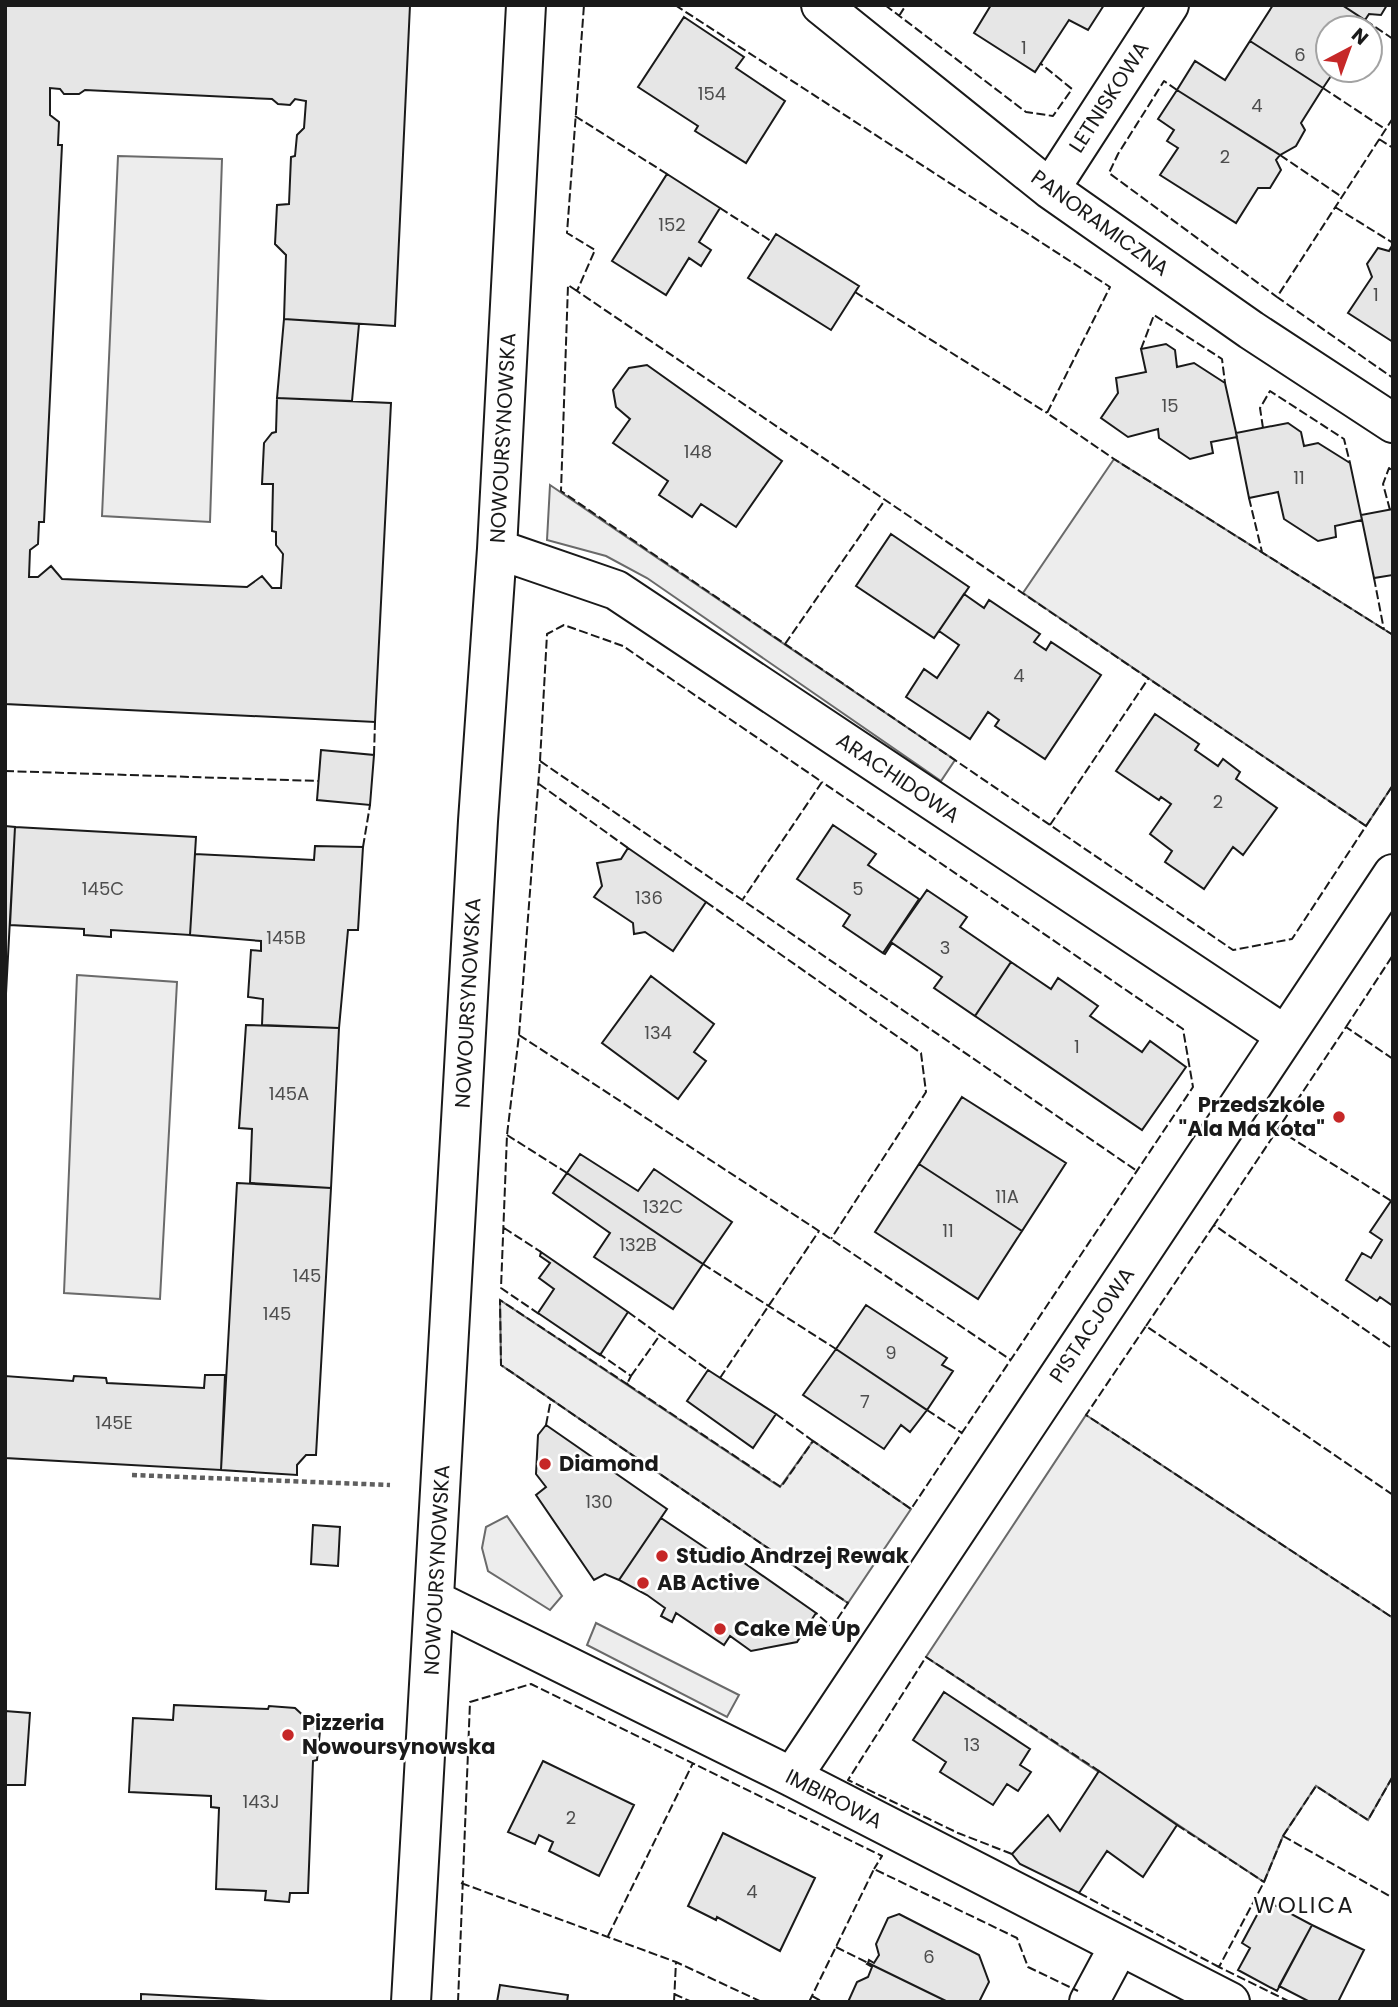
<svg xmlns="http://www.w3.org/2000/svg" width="1398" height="2007" viewBox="0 0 1398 2007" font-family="Poppins,sans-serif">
	<rect width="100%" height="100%" fill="#fff"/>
	<!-- built -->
	<path fill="#ededed" stroke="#6a6a6a" stroke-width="2" d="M118,156L222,159L210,522L102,516Z
		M1114,459L1393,635V785L1366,826L1023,593Z
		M550,485L955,760L941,781L647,578L606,556L547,540Z
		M77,975L177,982L160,1299L64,1293Z
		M500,1300L780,1487L813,1441L911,1509L848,1603L501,1365Z
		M1086,1415L1393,1618V1776L1368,1820L1316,1786L1283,1836L1264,1882L926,1657Z
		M507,1516L562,1596L550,1610L488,1571L482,1548L486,1527Z
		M596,1623L739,1695L727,1717L587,1645Z"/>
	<!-- building -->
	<path fill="#e6e6e6" stroke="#1a1a1a" stroke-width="2" d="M5,5H410L395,326L284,319L286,255L275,244L277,205L289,204L291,157L295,156L297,135L304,128L306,101L295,99L290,105L278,104L272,99L85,90L79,94H64L60,89L50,88V115L59,122L58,145H62L44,522H39L38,544L30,550L29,577H38L51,566L62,579L247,587L262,576L272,588H281L283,554L276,545V532L272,531L273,484H262L264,443L272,433L276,432L277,398L391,403L375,722L5,704Z
		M991,5H1104L1088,30L1069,20L1035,72L974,33Z
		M1273,5H1342L1365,20L1362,25L1364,28H1328V70H1335L1323,88L1250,41Z
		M1342,5H1387L1381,15L1369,14L1365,20Z
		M684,17L744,57L736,68L785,101L746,163L695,131L698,126L638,87Z
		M1250,41L1323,88L1301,123L1305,130L1296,146L1280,155L1177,90L1195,61L1225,80Z
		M1177,90L1280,155L1276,160L1281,170L1270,188H1258L1236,223L1160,175L1178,148L1167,141L1174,130L1158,119Z
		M667,174L720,208L699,242L711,250L701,266L689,258L666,295L612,261Z
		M776,234L859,286L831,330L748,278Z
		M1393,244V342L1348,313L1372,277L1367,264L1378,248L1389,251Z
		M284,319L359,324L352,401L277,398Z
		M1166,344L1175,350L1177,367L1194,363L1225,383L1237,437L1211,442L1213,453L1190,459L1159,438L1158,429L1128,437L1101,418L1118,393L1116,378L1146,372L1141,349Z
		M647,365L782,461L736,527L701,504L692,517L659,495L668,481L613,443L630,419L616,407L613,390L629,368Z
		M1288,423L1301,432L1304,446L1318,443L1350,463L1362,520L1335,526L1336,537L1318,541L1284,519L1278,492L1249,498L1236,433Z
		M1393,509V575L1374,578L1361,515Z
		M891,534L969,587L934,638L856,586Z
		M964,594L984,608L989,600L1040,634L1034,642L1046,650L1051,642L1101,675L1045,759L995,726L999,720L988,712L970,739L906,697L924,669L937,678L959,645L939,631Z
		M1155,714L1199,744L1195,750L1218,766L1223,759L1240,772L1236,779L1277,808L1243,855L1233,847L1204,889L1165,862L1172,851L1150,834L1171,804L1161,797L1159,800L1116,771Z
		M321,750L374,755L370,805L317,800Z
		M833,825L876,854L868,865L919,899L883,953L843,926L850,915L797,879Z
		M5,826L15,827L5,1012Z
		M15,827L196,837L190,935L111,930V937L84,935V929L10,925Z
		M315,846L363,847L358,930H348L339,1028L262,1025L263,999L248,997L251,950L261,951V941L190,935L195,854L314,860Z
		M628,848L706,902L673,951L645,932L634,934L633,923L594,897L602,886L597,863L621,859Z
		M927,890L967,917L960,927L1011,962L975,1016L934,988L942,977L892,943L885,954L883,953Z
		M1011,962L1051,989L1058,978L1098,1006L1090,1016L1142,1052L1150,1041L1186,1067L1142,1130L975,1016Z
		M651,976L714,1024L694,1052L706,1061L678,1099L602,1043Z
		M246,1025L339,1028L331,1188L250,1183L252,1129L239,1128Z
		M962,1097L1066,1163L1022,1231L919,1164Z
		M580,1154L638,1191L654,1169L732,1222L703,1264L567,1173Z
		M919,1164L1022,1231L978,1299L875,1232Z
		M567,1173L703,1264L673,1309L594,1257L610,1233L553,1193Z
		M237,1183L331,1188L316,1455H306L297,1465V1475L221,1470Z
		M1391,1201L1393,1202V1306L1380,1297L1377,1301L1346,1280L1362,1253L1371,1258L1382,1240L1370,1232Z
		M541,1252L628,1312L600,1355L538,1313L554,1289L539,1278L550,1263L540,1256Z
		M866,1305L947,1358L942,1365L953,1371L927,1410L836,1349Z
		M836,1349L927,1410L910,1432L901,1425L884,1449L803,1395Z
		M708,1370L776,1414L753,1448L687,1401Z
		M205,1375H225L221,1470L5,1458V1376L73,1381L74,1376L106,1378L107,1383L204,1388Z
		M546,1425L667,1509L619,1580L605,1574L594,1580L536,1495L546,1487L536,1474L538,1435Z
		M661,1518L719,1557L730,1553L816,1613L797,1642L751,1651L730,1636L724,1645L676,1613L672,1622L661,1616L665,1608L647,1595L619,1580Z
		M313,1525L340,1527L338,1566L311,1564Z
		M944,1692L1030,1749L1020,1765L1031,1772L1018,1791L1007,1784L993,1805L940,1772L946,1762L913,1740Z
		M174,1705L268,1709L269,1706L295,1708L320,1731L317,1760L313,1761L308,1893H290L289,1902L265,1900L266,1891L216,1889L219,1808L211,1807V1796L129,1792L133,1718L173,1720Z
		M5,1711L30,1713L25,1785H5Z
		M543,1761L634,1805L599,1876L549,1851L553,1842L539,1835L535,1844L508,1832Z
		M1099,1771L1177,1825L1143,1877L1107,1851L1079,1893L1020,1864L1012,1854L1048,1815L1060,1831Z
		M723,1833L815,1878L780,1951L717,1917L716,1920L688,1906Z
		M1265,1900L1312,1925L1277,1991L1238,1970L1250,1948L1242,1943Z
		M899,1914L979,1955L989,1982L979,2002H948L868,1963L869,1960L874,1963L879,1955L876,1944L888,1918Z
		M1312,1925L1364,1950L1338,2002H1310L1279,1986Z
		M868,1963L948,2002H848L857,1982L868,1977L872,1967L867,1964Z
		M500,1985L568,1995L567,2002H497Z
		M141,1994L287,2002H141Z"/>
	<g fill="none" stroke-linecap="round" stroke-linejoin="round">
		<defs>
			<path id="street" d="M821,5L1050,189L1251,330L1393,423
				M1050,189L1169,5
				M497,549L616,590L1285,1035
				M436,1601L792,1777L1230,2002
				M792,1777L1393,874
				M411,2002L478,821L497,549L526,5
				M1089,2002L1119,1946"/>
		</defs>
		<!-- street casing -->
		<use href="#street" stroke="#1a1a1a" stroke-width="42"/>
		<!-- path -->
		<path stroke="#5f5f5f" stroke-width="4.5" stroke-dasharray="5 3.5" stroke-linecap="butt" d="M132,1475L390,1485"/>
		<!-- street -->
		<use href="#street" stroke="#fff" stroke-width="38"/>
		<!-- fence -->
		<path stroke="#1a1a1a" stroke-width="2" stroke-dasharray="9 3.5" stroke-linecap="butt" d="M675,5L1110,287L1047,413L1114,459L1393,635
			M885,5L1026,112L1053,116L1072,89L1040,63
			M899,16L906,5
			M1365,20L1393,39
			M1323,88L1385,129
			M1177,90L1164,81L1118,154L1109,173L1277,297
			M575,116L667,174
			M1393,118L1277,297L1393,378
			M1379,139L1393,148
			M1280,155L1342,197
			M1335,207L1393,243
			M720,208L771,241
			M577,291L568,285L561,491L1233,950L1292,939L1366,826L577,291L595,250L567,233L584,5
			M855,292L1047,413
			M1141,349L1154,315L1222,359L1225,383
			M1263,428L1260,408L1270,391L1344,439L1350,463
			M1249,498L1262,552
			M1390,510L1383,484L1389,468L1393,471
			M1374,578L1384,630
			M785,644L885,500
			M374,755L375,722
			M540,761L547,634L564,625L623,646L822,782L743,899
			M5,771L318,781
			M539,784L628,848
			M1050,825L1148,679
			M1366,826L1393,785
			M363,847L370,805
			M706,902L921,1053L926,1092L831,1239
			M1346,1027L1393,955
			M519,1035L819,1231L1011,1360
			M1393,1059L1346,1027L1214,1225L1393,1349
			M1277,1129L1393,1202
			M507,1135L567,1173
			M504,1228L541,1252
			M703,1264L836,1349
			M628,1312L708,1370
			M539,1314L501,1288L507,1135L519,1035L540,761L1137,1171
			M1146,1326L1214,1225
			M598,1353L631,1376L627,1384L781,1487L813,1441L911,1509L1193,1087L1183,1029L822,782
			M631,1376L660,1335
			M720,1378L819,1231
			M628,1383L627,1384L500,1300L501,1365L848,1603L832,1627L816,1613
			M927,1410L962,1433
			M776,1414L813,1441
			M546,1425L551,1399
			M1393,1495L1146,1326L1086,1415L1393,1618
			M1177,1825L1264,1882
			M1283,1836L1393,1898
			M1012,1854L958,1833L848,1780L926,1657L1099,1771
			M461,1883L676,1962
			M1079,1893L1219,1967
			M608,1936L693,1763
			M836,1947L868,1963
			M674,1994L692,2002
			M812,1996L823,2002
			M458,2002L470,1702L531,1684L882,1856L874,1869
			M674,2002L676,1962L762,2002
			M809,2002L874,1869L1017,1938L1028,1967L1078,1991
			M1290,2002L1219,1967L1264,1882L1283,1836L1316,1786L1368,1820L1393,1776"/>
	</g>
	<!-- markers -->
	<g fill="#c62828" stroke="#fff" stroke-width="2.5">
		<circle cx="1339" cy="1117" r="7"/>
		<circle cx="545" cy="1464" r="7"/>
		<circle cx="662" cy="1556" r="7"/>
		<circle cx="643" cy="1583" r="7"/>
		<circle cx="720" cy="1629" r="7"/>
		<circle cx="288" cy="1735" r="7"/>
	</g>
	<g text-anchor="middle" stroke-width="5" stroke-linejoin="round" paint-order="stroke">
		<!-- number labels -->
		<g font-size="18" fill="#4d4d4d">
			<text x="1024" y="54">1</text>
			<text x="1300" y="61">6</text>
			<text x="712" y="100">154</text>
			<text x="1257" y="112">4</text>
			<text x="1225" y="163">2</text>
			<text x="672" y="231">152</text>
			<text x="1376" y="301">1</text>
			<text x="1170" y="412">15</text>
			<text x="698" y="458">148</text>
			<text x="1299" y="484">11</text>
			<text x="1019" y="682">4</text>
			<text x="1218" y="808">2</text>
			<text x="103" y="895">145C</text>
			<text x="858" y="895">5</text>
			<text x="649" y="904">136</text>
			<text x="286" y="944">145B</text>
			<text x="945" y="954">3</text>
			<text x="658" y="1039">134</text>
			<text x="1077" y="1053">1</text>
			<text x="289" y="1100">145A</text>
			<text x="1007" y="1203">11A</text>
			<text x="663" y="1213">132C</text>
			<text x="948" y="1237">11</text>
			<text x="638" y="1251">132B</text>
			<text x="307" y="1282">145</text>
			<text x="277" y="1320">145</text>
			<text x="891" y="1359">9</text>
			<text x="865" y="1408">7</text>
			<text x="114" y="1429">145E</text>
			<text x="599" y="1508">130</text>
			<text x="972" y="1751">13</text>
			<text x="261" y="1808">143J</text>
			<text x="571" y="1824">2</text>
			<text x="752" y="1898">4</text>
			<text x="929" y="1963">6</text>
		</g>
		<!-- street labels -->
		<g font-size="21" fill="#1a1a1a" stroke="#fff">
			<text transform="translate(1109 97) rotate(-57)" y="7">LETNISKOWA</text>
			<text transform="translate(1100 223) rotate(36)" y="7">PANORAMICZNA</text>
			<text transform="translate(503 438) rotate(-87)" y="7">NOWOURSYNOWSKA</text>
			<text transform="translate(898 778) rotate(34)" y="7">ARACHIDOWA</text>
			<text transform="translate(468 1003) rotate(-87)" y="7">NOWOURSYNOWSKA</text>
			<text transform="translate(1092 1325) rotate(-56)" y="7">PISTACJOWA</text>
			<text transform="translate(437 1570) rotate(-87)" y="7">NOWOURSYNOWSKA</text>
			<text transform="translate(834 1799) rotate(27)" y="7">IMBIROWA</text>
		</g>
		<!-- poi labels -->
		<g font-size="21" font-weight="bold" fill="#1a1a1a" stroke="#fff" text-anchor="start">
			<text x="1325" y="1112" text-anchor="end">Przedszkole<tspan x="1325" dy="24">"Ala Ma Kota"</tspan></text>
			<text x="559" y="1471">Diamond</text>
			<text x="676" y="1563">Studio Andrzej Rewak</text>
			<text x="657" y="1590">AB Active</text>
			<text x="734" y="1636">Cake Me Up</text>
			<text x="302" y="1730">Pizzeria<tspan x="302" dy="24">Nowoursynowska</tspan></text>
		</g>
		<!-- neighbourhood labels -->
		<g font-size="23" letter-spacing="2" fill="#1a1a1a" stroke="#fff">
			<text x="1304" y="1913">WOLICA</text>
		</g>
	</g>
	<!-- border -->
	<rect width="1398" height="2007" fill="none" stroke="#1a1a1a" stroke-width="14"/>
	<!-- north arrow -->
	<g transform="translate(1349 49) rotate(41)"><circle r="33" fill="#ffffff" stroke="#a3a3a3" stroke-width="2"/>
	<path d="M0-5L12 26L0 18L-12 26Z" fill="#c62828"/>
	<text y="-10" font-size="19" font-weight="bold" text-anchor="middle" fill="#1a1a1a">N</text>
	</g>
</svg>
